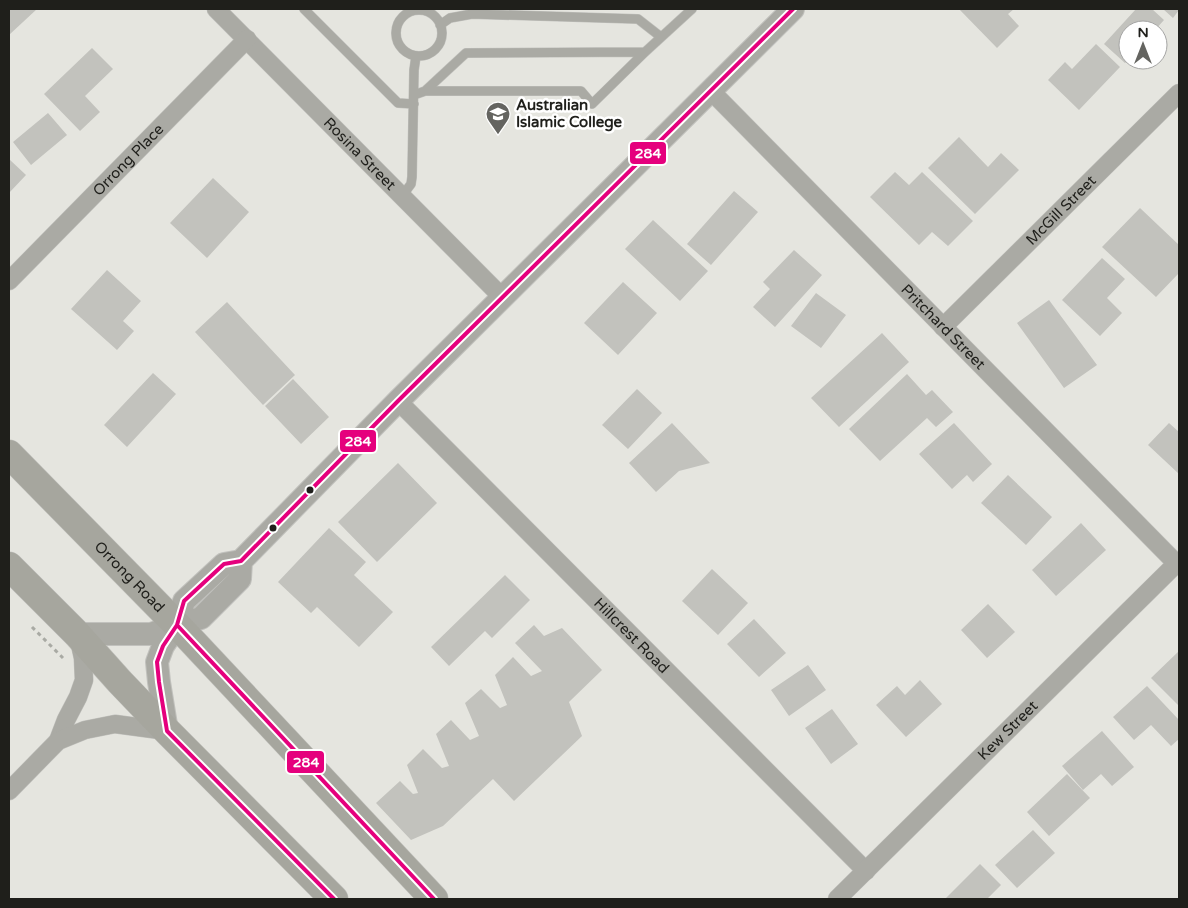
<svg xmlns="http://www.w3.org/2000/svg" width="1188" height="908" viewBox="0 0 1188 908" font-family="'Varela Round',sans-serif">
	<rect width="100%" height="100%" fill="#e5e5df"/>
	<!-- building -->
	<path fill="#c2c2bd" d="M9,9H37L9,35Z
		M959,9H1014L1008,14L1019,26L997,48Z
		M1136,9H1152L1164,20L1155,30H1128V60L1125,63L1104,44Z
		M1163,9H1179V10L1173,18Z
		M1096,44L1120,67L1079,110L1048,80L1065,62L1072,69Z
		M92,48L113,69L85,96L100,112L80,131L44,94Z
		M48,113L67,135L31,165L13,142Z
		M959,137L988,167L1001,153L1019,170L975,214L928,168Z
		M9,159L26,175L9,193Z
		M895,172L909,185L922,172L973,221L948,246L932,232L919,245L870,197Z
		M213,178L249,212L207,258L170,223Z
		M734,191L758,212L711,265L687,244Z
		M1140,208L1179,245V273L1156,297L1102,247Z
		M653,220L708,271L680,301L625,249Z
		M794,250L822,275L775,327L753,307L770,289L763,282Z
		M1102,258L1125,279L1107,298L1122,313L1100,336L1062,300Z
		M107,270L141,301L123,321L134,331L117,350L71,309Z
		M623,282L657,313L618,355L584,323Z
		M816,293L846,315L821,348L791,326Z
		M1049,300L1097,365L1064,388L1017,323Z
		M227,302L295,375L263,405L195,332Z
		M882,333L909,362L839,427L811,398Z
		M153,373L176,394L127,447L104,425Z
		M907,374L926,395L932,390L953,412L936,427L927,418L880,461L849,429Z
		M293,379L329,417L301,444L265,406Z
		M637,389L662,413L628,449L602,425Z
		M672,423L710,463L679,471L656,492L629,463Z
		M954,423L992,464L973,482L967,475L952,489L919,454Z
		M1169,423L1179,432V474L1148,445Z
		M398,463L437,503L377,562L338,522Z
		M1008,475L1052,517L1026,545L981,503Z
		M1081,523L1106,550L1056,596L1032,570Z
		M329,528L366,562L354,575L393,612L359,647L317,607L311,613L278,582Z
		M712,569L748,603L718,635L682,601Z
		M505,575L530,600L492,638L485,631L449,666L431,647Z
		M988,604L1015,632L987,658L961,630Z
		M754,619L786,653L759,677L727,644Z
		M534,625L544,636L562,628L602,670L569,702L582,736L514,801L493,779L443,826L411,840L376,803L400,781L413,794L418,793L407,765L423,749L442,768L449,766L436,734L451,720L470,740L479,736L465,703L481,689L500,708L507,705L495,675L513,657L531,676L542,671L515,643Z
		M1179,651V706L1151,678Z
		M808,665L826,690L789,716L771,690Z
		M920,680L942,704L906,737L876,705L897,686L905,695Z
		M1147,686L1179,720V739L1171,746L1151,725L1134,740L1113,717Z
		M832,709L858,744L831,764L805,728Z
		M1102,731L1134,767L1112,786L1101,774L1083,790L1062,766Z
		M1067,774L1090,798L1049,836L1027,812Z
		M1033,830L1055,853L1017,888L995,865Z
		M980,864L1001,885L987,899H945Z"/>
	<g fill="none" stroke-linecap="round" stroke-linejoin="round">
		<defs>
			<path id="service" d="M304,9L398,103L414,104
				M396 33a23 23 0 1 1 46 0a23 23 0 1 1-46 0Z
				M440,25L450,18L472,14L638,19L661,37
				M425,91L466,53L645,52
				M414,95L425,91H581L592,104L645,52L692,9
				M402,196L411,184L412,177L414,70L416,56"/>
			<g id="minor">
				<path id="s1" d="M216,9L503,298"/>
				<path id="s2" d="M711,91L1177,564"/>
				<path id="s3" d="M9,281L247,39"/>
				<path id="s4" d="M943,327L1179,93"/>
				<path id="s5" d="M398,401L866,871"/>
				<path d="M58,741L66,720L78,697L84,680L83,658L79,640"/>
				<path d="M9,791L58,741L85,730L115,724L167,731"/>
				<path id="s6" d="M837,899L1179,561"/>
			</g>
			<path id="tertiary" d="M77,634H151L177,625L201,618L240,579L241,561
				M167,731L159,682L157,662L163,646L177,625L184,601L224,564L241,561L398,401L793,9"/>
			<g id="trunk">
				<path id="s7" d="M9,454L177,625L434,899"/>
				<path d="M9,566L77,634L120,682L167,731L334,899"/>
			</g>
		</defs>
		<!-- service casing -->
		<use href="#service" stroke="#c1c1bd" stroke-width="10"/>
		<!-- minor casing -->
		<use href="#minor" stroke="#c1c1bd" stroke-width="19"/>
		<!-- tertiary casing -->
		<use href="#tertiary" stroke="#c1c1bd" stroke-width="24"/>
		<!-- trunk casing -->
		<use href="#trunk" stroke="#c1c1bd" stroke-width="29"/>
		<!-- path -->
		<path stroke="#a9aaa4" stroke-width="3" stroke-dasharray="4 4" stroke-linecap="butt" d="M32,627L63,658"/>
		<!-- service -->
		<use href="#service" stroke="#aaaaa4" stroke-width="9"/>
		<!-- minor -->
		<use href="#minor" stroke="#aaaaa4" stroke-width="18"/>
		<!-- tertiary -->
		<use href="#tertiary" stroke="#aaaaa4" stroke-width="22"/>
		<!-- trunk -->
		<use href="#trunk" stroke="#a6a69e" stroke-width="28"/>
		<defs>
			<path id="bus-1" d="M177,625L434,899
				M334,899L167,731L159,682L157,662L163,646L177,625L184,601L224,564L241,561L398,401L793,9"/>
		</defs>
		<!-- bus-1 casing -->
		<use href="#bus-1" stroke="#fff" stroke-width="8"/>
		<!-- bus-1 -->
		<use href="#bus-1" stroke="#e5007d" stroke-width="4"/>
	</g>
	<!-- icons -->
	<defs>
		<symbol id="school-pin" viewBox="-11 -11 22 30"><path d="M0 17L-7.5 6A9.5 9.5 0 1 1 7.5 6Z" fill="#646460" stroke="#fff"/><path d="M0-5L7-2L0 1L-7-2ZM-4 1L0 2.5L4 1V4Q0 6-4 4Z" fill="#fff"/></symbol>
	</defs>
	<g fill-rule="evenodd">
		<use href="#school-pin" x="484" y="100" width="28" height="38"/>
	</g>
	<!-- markers -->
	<g fill="#1f1f1b" stroke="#fff" stroke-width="2">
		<circle cx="310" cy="490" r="4.5"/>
		<circle cx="273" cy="528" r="4.5"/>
	</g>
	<g text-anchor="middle" stroke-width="5" stroke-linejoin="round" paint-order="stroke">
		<!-- poi labels -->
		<g font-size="15" font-weight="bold" fill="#1f1f1b" stroke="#fff" text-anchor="start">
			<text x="516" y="110">Australian<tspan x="516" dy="17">Islamic College</tspan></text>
		</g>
		<!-- street labels -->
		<g font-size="15" fill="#1f1f1b" stroke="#fff">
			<text dy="5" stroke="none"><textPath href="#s1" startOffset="204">Rosina Street</textPath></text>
			<text dy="5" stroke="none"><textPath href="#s3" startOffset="170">Orrong Place</textPath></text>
			<text dy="5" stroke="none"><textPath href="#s4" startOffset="166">McGill Street</textPath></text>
			<text dy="5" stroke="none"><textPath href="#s2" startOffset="331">Pritchard Street</textPath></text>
			<text dy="5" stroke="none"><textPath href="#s7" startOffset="172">Orrong Road</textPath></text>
			<text dy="5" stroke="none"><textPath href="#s5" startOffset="331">Hillcrest Road</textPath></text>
			<text dy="5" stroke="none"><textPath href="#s6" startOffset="240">Kew Street</textPath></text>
		</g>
	</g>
	<g stroke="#fff" stroke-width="2">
		<rect x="629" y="141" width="38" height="24" rx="5" fill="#e5007d"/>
		<rect x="339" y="429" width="38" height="24" rx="5" fill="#e5007d"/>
		<rect x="286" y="750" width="39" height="24" rx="5" fill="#e5007d"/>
	</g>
	<g font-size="14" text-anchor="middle" font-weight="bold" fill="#fff">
		<text x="648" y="158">284</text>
		<text x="358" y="446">284</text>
		<text x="306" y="767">284</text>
	</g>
	<!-- border -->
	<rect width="1188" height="908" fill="none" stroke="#1f1f1b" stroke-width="20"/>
	<!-- north arrow -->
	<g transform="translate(1143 45)"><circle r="24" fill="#ffffff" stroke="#a5a5a4"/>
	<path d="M0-4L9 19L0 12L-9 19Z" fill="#646460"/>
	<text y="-8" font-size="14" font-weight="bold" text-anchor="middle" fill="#1f1f1b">N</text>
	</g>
</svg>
